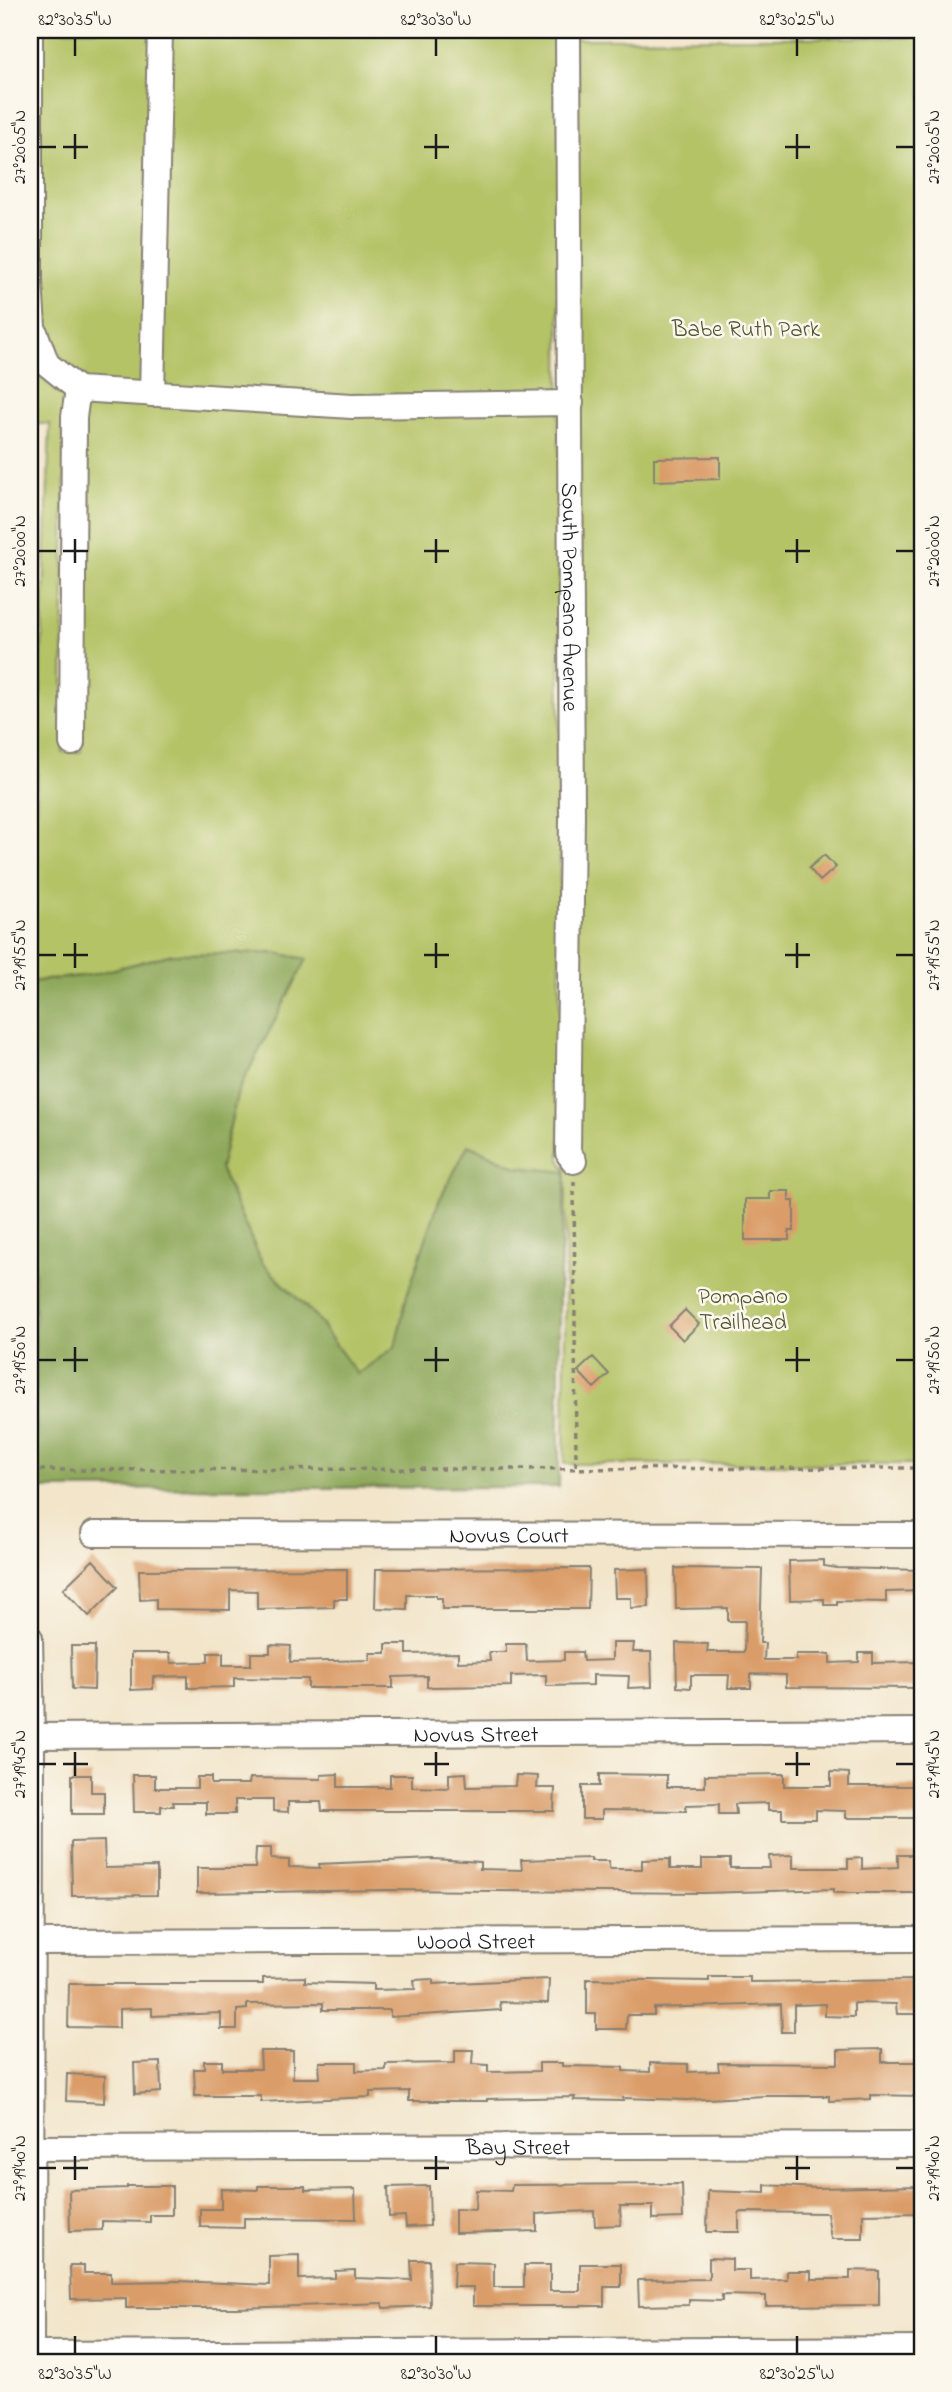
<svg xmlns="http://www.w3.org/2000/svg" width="952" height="2392" viewBox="0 0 952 2392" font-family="'Indie Flower',sans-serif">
	<rect width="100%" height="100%" fill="#fbf7ec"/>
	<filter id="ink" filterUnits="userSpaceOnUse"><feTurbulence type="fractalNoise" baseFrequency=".0143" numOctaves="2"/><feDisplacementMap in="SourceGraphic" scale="14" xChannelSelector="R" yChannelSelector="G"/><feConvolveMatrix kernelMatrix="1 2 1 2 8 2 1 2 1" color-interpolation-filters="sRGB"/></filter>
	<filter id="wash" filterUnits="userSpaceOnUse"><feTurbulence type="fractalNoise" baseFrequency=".00686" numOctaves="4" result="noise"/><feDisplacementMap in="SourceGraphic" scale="28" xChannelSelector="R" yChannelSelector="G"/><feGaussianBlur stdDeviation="1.57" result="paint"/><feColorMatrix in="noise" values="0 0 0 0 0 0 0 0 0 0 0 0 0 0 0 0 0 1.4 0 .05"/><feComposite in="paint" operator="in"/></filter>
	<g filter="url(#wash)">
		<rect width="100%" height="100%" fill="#f2e5ca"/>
		<!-- green -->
		<path fill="#b4c366" stroke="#687041" stroke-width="2" d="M39,30H559L560,1159L566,1171L568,1153L569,39L922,37V1464H564L566,1173L517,1167L469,1145L439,1201L407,1295L395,1348L357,1375L315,1316L262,1263L220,1168L238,1091L306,960L276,953L173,954L91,975L30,982L50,424H30V349L68,394L65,417L63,752H81V379L60,363L42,325Z"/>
		<!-- forest -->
		<path fill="#8fa95b" stroke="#56623c" stroke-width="2" d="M276,953L307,959L238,1091L220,1169L262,1263L315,1316L357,1374L395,1347L407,1295L439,1201L468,1145L517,1167L566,1172L559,1289V1487L37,1489L30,982L91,975L173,954Z"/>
		<g id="blocks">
			<!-- building -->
			<path fill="#da9c67" d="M720,457V479L654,481V458Z
				M824,855L836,867L820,881L809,868Z
				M770,1191H789V1201H794V1231H789V1240H745V1199H770Z
				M685,1310L699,1324L683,1340L669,1326Z
				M593,1357L609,1374L594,1388L578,1371Z
				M93,1560L118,1587L89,1616L63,1589Z
				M824,1560V1566L837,1568L922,1570V1591L886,1592V1602L837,1601V1605H824V1599L790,1600L789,1561Z
				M589,1568L588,1609H442V1598H436V1595H407V1609L375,1608L376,1569Z
				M675,1568L762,1569L760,1643H765L764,1660H796V1654H830V1663L859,1662V1653H873V1663L922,1662V1688L786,1687V1675L751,1674V1688H728L729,1675H691V1688L677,1687L676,1643L708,1644L707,1652H744L745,1621H728V1608L676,1609Z
				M347,1569V1599H334V1607L257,1609V1591L230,1590V1610L156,1609V1599L140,1600L139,1570Z
				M648,1569L649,1607L631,1608V1598H615L614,1570Z
				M612,1643H634L633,1652H651L652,1687L628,1688L629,1676L593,1675V1685L546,1686V1675L511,1676V1686L427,1687V1676L393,1677V1688H308V1679L234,1678V1687L188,1688V1676L153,1677V1689L131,1690V1653H170L171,1663L208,1662V1653H223V1665H251V1653H270V1645L291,1646L290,1662L370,1660V1653H386V1644H407V1654L458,1653V1662L490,1661L489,1652H506V1644H526L527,1661L564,1660V1652H582L583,1661L612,1660Z
				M71,1646H95L94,1690L72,1689Z
				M831,1772L849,1773V1786H922V1809H918V1818H846V1811L816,1810V1819H782V1810H768V1803L735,1804L736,1814H719V1804L686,1805V1811L602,1810V1819H582V1786H599V1774L667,1775V1787H705V1775L784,1774V1786H831Z
				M466,1773L467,1787L515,1786L516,1775L538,1776L537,1788H555L554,1811H322L321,1802H288V1812L273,1811V1800H235V1814H206V1802H173L174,1806H161V1812H134L133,1775H155V1788H197V1777H211V1784H249L250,1778L321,1779V1775L338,1774V1787H390V1775H412V1787L449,1788V1774Z
				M72,1775H91V1792H104V1814H72Z
				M104,1841L105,1868L157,1867V1895L72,1896L71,1842Z
				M256,1848H271V1859L289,1860V1867L320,1868L319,1864L433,1859L480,1862V1869L522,1870L521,1860L591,1858V1861H609V1869H642V1860L670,1859V1869H702V1859H730V1868H770L769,1856L793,1855V1868H848V1859L862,1858V1869L898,1867V1855H917L916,1861H922V1893H834V1889L702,1893L388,1890L197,1893V1868H255Z
				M305,1977V1982L373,1984V1990L415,1989L414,1980L433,1979V1984L549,1979L548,2003L500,2002L501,2010L390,2017V2010H323V2003L247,2004V2009L237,2010V2029H221V2013L152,2016V2008L119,2009V2028L68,2027L69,1984H263V1978Z
				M709,1977H750V1982L922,1980V2014H897L896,2004L854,2003V2017L825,2016V2004L794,2005V2032H782L781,2004L654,2008V2015H627L626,2029H596V2014H587V1979L709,1981Z
				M882,2049V2062H919L922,2096L871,2095V2099L829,2101V2096H765L687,2100L623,2098V2101L574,2100L575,2097L487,2099V2101H409V2091L370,2092V2097L261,2102V2096H195L194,2069H204V2061H222V2069H261L260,2051H293V2078H320L319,2062H356V2071L386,2070V2064L455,2063V2050H473L472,2064L488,2065V2072L539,2071V2063H562V2066L623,2067V2071L650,2072V2063L688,2064V2072L719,2071L718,2063L838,2064V2050Z
				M160,2062L161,2092L135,2094L134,2063Z
				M67,2074L105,2076L104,2103L66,2101Z
				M682,2184L683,2218L653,2219V2206H620L621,2225L595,2226L594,2211L565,2212L537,2214V2231L455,2233V2209L475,2210L476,2190L511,2191L512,2185Z
				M765,2185L816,2188L922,2186V2213L863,2214V2239H831L827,2213L739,2212V2232H707L708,2191L765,2193Z
				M127,2186H172V2215H150V2222L102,2221V2230L70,2231L69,2190L127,2188Z
				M258,2186H305V2190L355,2189L356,2219L244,2218V2228L200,2227V2209H221V2189L258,2190Z
				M429,2186L430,2226L406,2227L405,2216L389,2217L388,2187Z
				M299,2255V2279L335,2278V2271L355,2270V2278L412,2280L411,2260H429L430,2306L383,2308V2303L237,2308H126V2298L71,2299L70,2265H84V2273H111V2282L177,2281L269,2285V2256Z
				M709,2258L732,2259V2270H750V2280L787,2279V2271H811V2279H850V2270L879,2271V2305L766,2306V2296L722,2295V2301L689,2300V2305L639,2306L638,2280L709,2279Z
				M454,2262L494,2263V2287H524V2265H550V2291H580V2264H621V2287H604V2306H473V2287H453Z"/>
		</g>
	</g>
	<g filter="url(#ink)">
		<use href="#blocks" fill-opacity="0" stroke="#878073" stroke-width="2"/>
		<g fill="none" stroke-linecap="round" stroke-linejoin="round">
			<defs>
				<g id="minor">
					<path d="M30,30V282L33,327L47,364L78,389"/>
					<path id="s1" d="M568,30L572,817L568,1153L574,1161"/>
					<path d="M78,389L352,406L571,403"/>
					<path d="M152,394L160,30"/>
					<path d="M72,743L74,417L78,389"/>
					<path id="s2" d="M94,1534L922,1535"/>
					<path d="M30,1638L32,1736L31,2362"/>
					<path id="s3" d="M32,1736L922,1731"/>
					<path id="s4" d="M32,1942L922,1939"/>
					<path id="s5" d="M32,2148L922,2145"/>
					<path d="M31,2354L922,2349"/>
				</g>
			</defs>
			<!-- minor casing -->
			<use href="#minor" stroke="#878073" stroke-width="28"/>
			<!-- path -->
			<path stroke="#878073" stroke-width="3.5" stroke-dasharray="5 5" stroke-linecap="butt" d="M574,1181L576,1467
				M30,1470L922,1468"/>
			<!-- minor -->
			<use href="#minor" stroke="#fff" stroke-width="24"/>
		</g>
	</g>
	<!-- ticks -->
	<path fill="none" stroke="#1c1c1c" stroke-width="2.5" d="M75,38V56M436,38V56M797,38V56M75,134V159M436,134V159M797,134V159M38,147H56M63,147H88M424,147H449M785,147H810M896,147H914M75,539V563M436,539V563M797,539V563M38,551H56M63,551H88M424,551H449M785,551H810M896,551H914M75,943V968M436,943V968M797,943V968M38,955H56M63,955H88M424,955H449M785,955H810M896,955H914M75,1347V1372M436,1347V1372M797,1347V1372M38,1360H56M63,1360H88M424,1360H449M785,1360H810M896,1360H914M75,1752V1776M436,1752V1776M797,1752V1776M38,1764H56M63,1764H88M424,1764H449M785,1764H810M896,1764H914M75,2156V2180M436,2156V2180M797,2156V2180M38,2168H56M63,2168H88M424,2168H449M785,2168H810M896,2168H914M75,2336V2354M436,2336V2354M797,2336V2354"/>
	<g text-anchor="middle" stroke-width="5" stroke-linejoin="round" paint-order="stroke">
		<!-- park labels -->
		<g font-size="23" fill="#515636" stroke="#fbf7ec">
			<text x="746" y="336">Babe Ruth Park</text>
			<text x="743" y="1303">Pompano<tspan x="743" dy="26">Trailhead</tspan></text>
		</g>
		<!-- street labels -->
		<g font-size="23" fill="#1c1c1c" stroke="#fbf7ec">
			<text dy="8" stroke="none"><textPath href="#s1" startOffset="567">South Pompano Avenue</textPath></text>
			<text dy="8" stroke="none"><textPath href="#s2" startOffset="415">Novus Court</textPath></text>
			<text dy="8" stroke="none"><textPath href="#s3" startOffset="444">Novus Street</textPath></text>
			<text dy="8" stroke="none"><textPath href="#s4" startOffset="444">Wood Street</textPath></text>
			<text dy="8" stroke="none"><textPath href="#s5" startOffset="486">Bay Street</textPath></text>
		</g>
	</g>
	<!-- margin -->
	<rect width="952" height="2392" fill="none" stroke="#fbf7ec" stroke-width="77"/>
	<rect x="38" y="38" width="876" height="2316" fill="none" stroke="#1c1c1c" stroke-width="2.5"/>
	<g font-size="18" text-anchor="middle" fill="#1c1c1c">
		<text x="75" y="25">82°30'35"W</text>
		<text x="436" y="25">82°30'30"W</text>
		<text x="797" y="25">82°30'25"W</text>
		<text transform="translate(19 147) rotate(-90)" y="6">27°20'05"N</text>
		<text transform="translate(933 147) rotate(-90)" y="6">27°20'05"N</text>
		<text transform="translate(19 551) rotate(-90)" y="6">27°20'00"N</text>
		<text transform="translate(933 551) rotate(-90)" y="6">27°20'00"N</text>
		<text transform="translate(19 955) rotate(-90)" y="6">27°19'55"N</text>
		<text transform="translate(933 955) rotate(-90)" y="6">27°19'55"N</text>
		<text transform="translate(19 1360) rotate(-90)" y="6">27°19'50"N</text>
		<text transform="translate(933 1360) rotate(-90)" y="6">27°19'50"N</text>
		<text transform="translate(19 1764) rotate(-90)" y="6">27°19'45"N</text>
		<text transform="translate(933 1764) rotate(-90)" y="6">27°19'45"N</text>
		<text transform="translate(19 2168) rotate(-90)" y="6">27°19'40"N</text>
		<text transform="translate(933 2168) rotate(-90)" y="6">27°19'40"N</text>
		<text x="75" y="2379">82°30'35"W</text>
		<text x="436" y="2379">82°30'30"W</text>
		<text x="797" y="2379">82°30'25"W</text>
	</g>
</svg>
